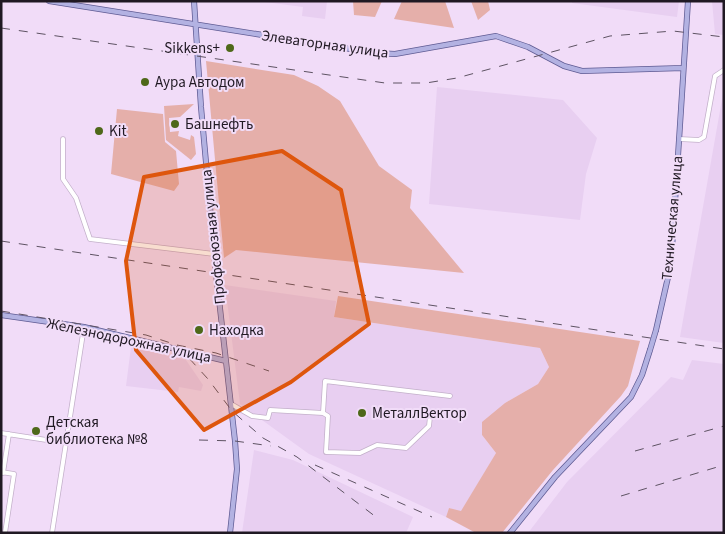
<svg xmlns="http://www.w3.org/2000/svg" width="725" height="534" viewBox="0 0 725 534" font-family="'Source Sans 3',sans-serif">
	<rect width="100%" height="100%" fill="#f1dcf8"/>
	<!-- built -->
	<path fill="#e8cff1" d="M257,1H327L325,19L302,16L303,7Z
		M572,1H679L677,17L572,3Z
		M712,1H724V35L715,34Z
		M437,87L563,100L597,138L586,174L580,220L429,204Z
		M724,88V343L680,337Z
		M225,285L336,301L334,317L540,348L549,367L538,384L505,403L482,435L496,453L461,512L449,508L446,517L309,454L240,404Z
		M131,347L186,360L203,385L201,391L179,387L178,392L126,386Z
		M692,360L724,364V533H528L567,482L671,377L683,380Z
		M254,450L293,460L413,517L406,533H242Z"/>
	<!-- green -->
	<path fill="#e5afaa" d="M353,1H382L375,17L354,15Z
		M402,1H445L454,28L394,19Z
		M471,1H488L490,10L478,20Z
		M206,61L294,75L318,86L340,101L379,166L412,190L410,208L464,273L236,250L224,258Z
		M194,104L180,117L169,118L170,132L179,131L178,136L190,140L191,135L194,137L196,154L191,160L166,140L164,106Z
		M117,109L163,114L165,142L176,151L179,184L174,191L111,174Z
		M338,296L640,341L628,386L621,396L553,470L502,533H476L446,517L449,508L461,511L496,453L482,435V422L505,403L538,384L549,367L540,348L334,317Z"/>
	<g fill="none" stroke-linecap="round" stroke-linejoin="round">
		<defs>
			<path id="minor" d="M63,139V179L76,198L90,239L214,254
				M679,139L699,140L704,137L715,76L724,70
				M231,404L252,416L268,418L270,410L323,413L325,381L450,396
				M323,413L328,416L326,452L360,453L377,445L406,448L429,426L430,417
				M1,433L66,443
				M1,472L14,474L5,533
				M3,473L9,434
				M52,533L84,327"/>
			<path id="major" d="M49,1L376,53L395,54L496,36L528,47L564,66L582,71L683,68
				M194,1L201,107L216,273L235,441L237,469L230,533
				M1,315L84,327L226,361
				M656,330L671,264L688,1
				M510,533L555,477L631,397L642,375L650,350"/>
		</defs>
		<!-- minor casing -->
		<use href="#minor" stroke="#c3b0ca" stroke-width="5.5"/>
		<!-- major casing -->
		<use href="#major" stroke="#5f5b93" stroke-width="6"/>
		<!-- minor -->
		<use href="#minor" stroke="#fff" stroke-width="4"/>
		<!-- major -->
		<use href="#major" stroke="#b3b2e2" stroke-width="4.5"/>
		<!-- rail -->
		<path stroke="#5e5363" stroke-width="1" stroke-dasharray="9 9" stroke-linecap="butt" d="M1,28L385,83H426L457,78L610,36L673,31L724,37
			M1,241L724,349
			M1,311L146,335L177,345L208,379L232,411L263,438L297,457L376,517
			M177,345L216,353L269,371
			M199,440L235,441L271,446
			M635,451L724,426
			M315,465L432,517
			M621,496L724,465"/>
		<defs>
			<path id="major-bridge" d="M650,350L656,330"/>
		</defs>
		<!-- major-bridge casing -->
		<use href="#major-bridge" stroke="#5f5b93" stroke-width="6" stroke-linecap="butt"/>
		<!-- major-bridge -->
		<use href="#major-bridge" stroke="#b3b2e2" stroke-width="4.5"/>
	</g>
	<!-- marked area -->
	<path fill="#de560d" fill-opacity="0.2" stroke="#de560d" stroke-width="4" stroke-linejoin="round" d="M282,151L341,190L369,324L291,382L204,430L136,350L126,261L144,177Z"/>
	<!-- markers -->
	<g fill="#4e6819" stroke="#f1dcf8" stroke-width="2">
		<circle cx="230" cy="48" r="5"/>
		<circle cx="145" cy="82" r="5"/>
		<circle cx="175" cy="124" r="5"/>
		<circle cx="99" cy="131" r="5"/>
		<circle cx="199" cy="330" r="5"/>
		<circle cx="362" cy="413" r="5"/>
		<circle cx="36" cy="431" r="5"/>
	</g>
	<g text-anchor="middle" stroke-width="4" stroke-linejoin="round" paint-order="stroke">
		<!-- street labels -->
		<g font-size="15" fill="#201923" stroke="#f1dcf8">
			<text transform="translate(325 44) rotate(8)" y="5">Элеваторная улица</text>
			<text transform="translate(672 218) rotate(-85)" y="5">Техническая улица</text>
			<text transform="translate(213 237) rotate(-96)" y="5">Профсоюзная улица</text>
			<text transform="translate(129 340) rotate(12)" y="5">Железнодорожная улица</text>
		</g>
		<!-- poi labels -->
		<g font-size="15" fill="#201923" stroke="#f1dcf8" text-anchor="start">
			<text x="220" y="53" text-anchor="end">Sikkens+</text>
			<text x="155" y="87">Аура Автодом</text>
			<text x="185" y="129">Башнефть</text>
			<text x="109" y="136">Kit</text>
			<text x="209" y="335">Находка</text>
			<text x="372" y="418">МеталлВектор</text>
			<text x="46" y="427">Детская<tspan x="46" dy="17">библиотека №8</tspan></text>
		</g>
	</g>
	<!-- border -->
	<rect width="725" height="534" fill="none" stroke="#201923" stroke-width="5"/>
</svg>
